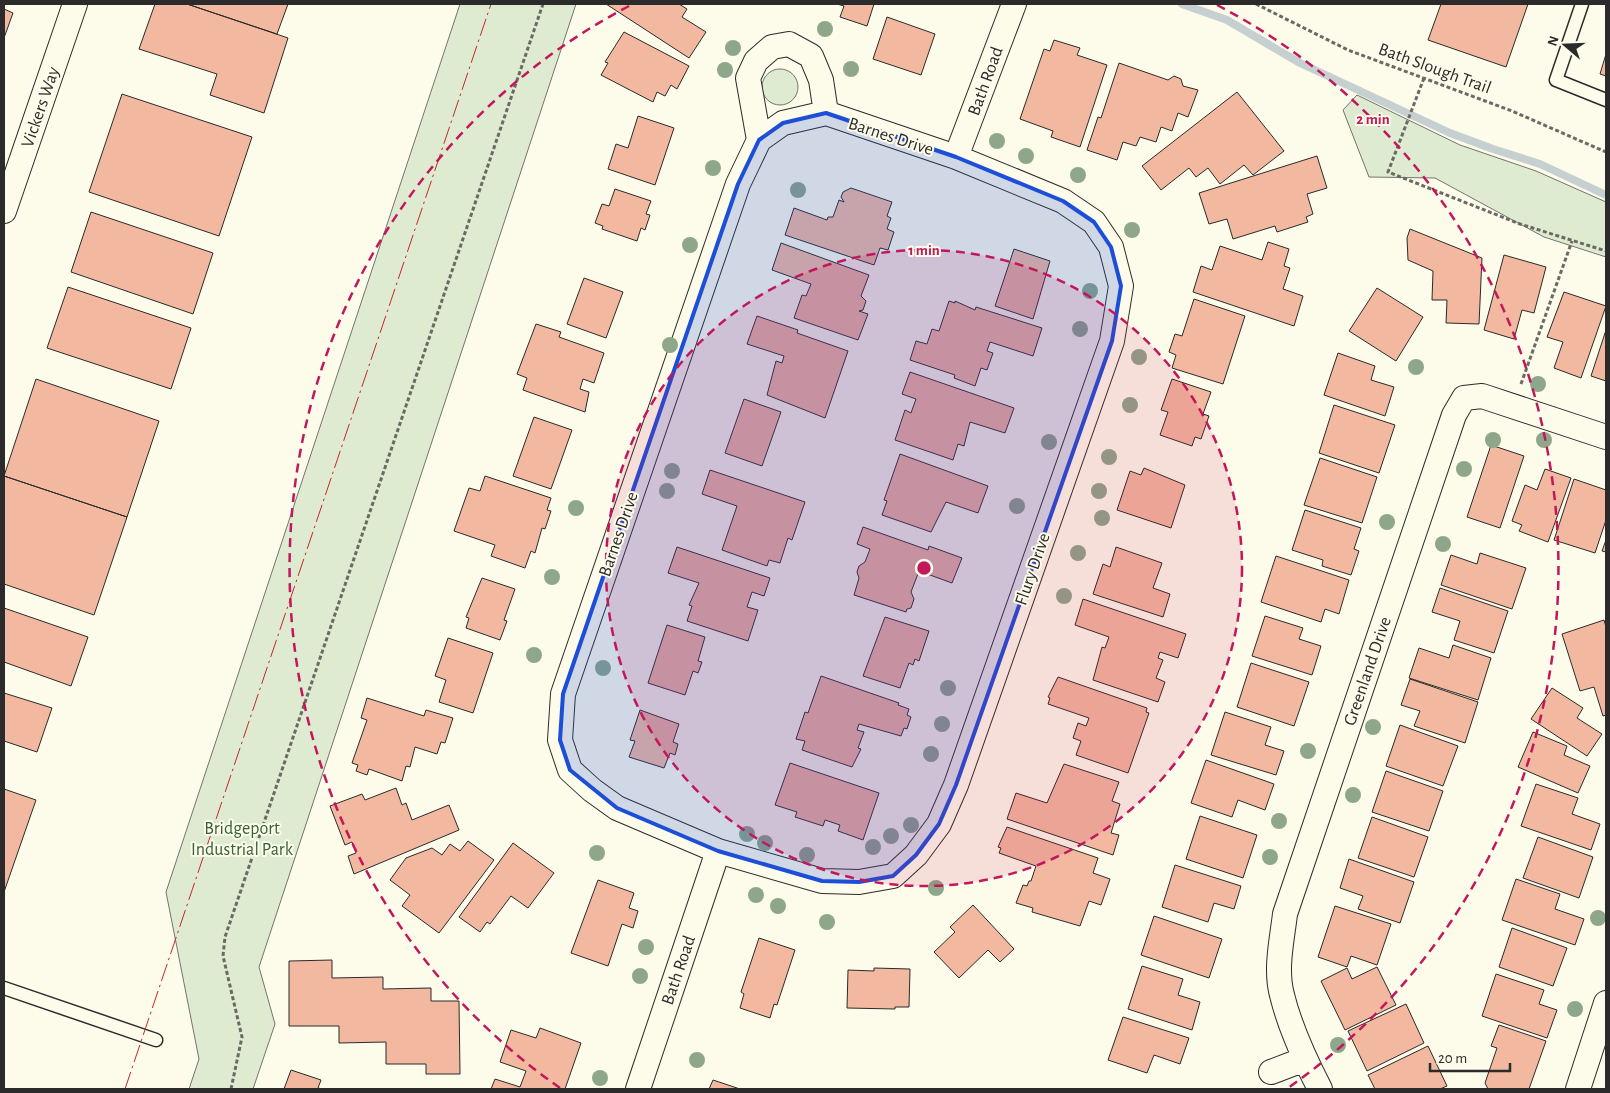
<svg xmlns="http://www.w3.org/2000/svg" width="1610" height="1093" viewBox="0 0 1610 1093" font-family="'Alegreya Sans',sans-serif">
	<rect width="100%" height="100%" fill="#fdfbea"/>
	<!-- green -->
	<path fill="#deebd1" stroke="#74746e" d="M460,4H576L259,967L275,1024L253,1089H189L199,1059L166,892Z
		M762 87a18 18 0 1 1 36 0a18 18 0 1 1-36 0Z
		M1357,95L1460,145L1536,171L1606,202V257L1544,237L1435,178L1369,177L1343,110Z"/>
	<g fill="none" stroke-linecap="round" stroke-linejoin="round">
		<!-- stream -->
		<path stroke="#c7d0d0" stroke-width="8" d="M1182,4L1227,20L1300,63L1450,133L1493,149L1540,164L1606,195"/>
	</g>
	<!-- building -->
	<path fill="#f2b8a0" stroke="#2b2b2b" d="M155,4H187L288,38L264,113L210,95L217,74L139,49Z
		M187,4H288L277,34Z
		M606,4H679L687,9L682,17L706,32L689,58Z
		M837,4H874L867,26L840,17L844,6Z
		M1441,4H1528L1506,67L1428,40Z
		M4,9L13,13L4,38Z
		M887,17L935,34L921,75L873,59Z
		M624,32L689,66L677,89L671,85L665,96L657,92L653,102L601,75L608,63L605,62Z
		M1054,40L1080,48L1077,55L1107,65L1080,147L1051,137L1053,131L1020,119L1044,49L1050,51Z
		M1606,54V76L1600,74Z
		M1119,63L1168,80L1174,76L1181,79L1183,86L1198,90L1188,117L1178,113L1172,131L1161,127L1156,142L1140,137L1136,146L1123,142L1117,160L1087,150L1098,117L1101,118Z
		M1237,92L1284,151L1253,175L1244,165L1220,184L1208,168L1196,177L1189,168L1161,190L1142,166Z
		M122,94L252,137L219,236L89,192Z
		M638,116L674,128L655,185L608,169L616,144L628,148Z
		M1317,156L1327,188L1307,194L1313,214L1306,217L1308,222L1277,232L1275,226L1233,239L1227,219L1209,224L1199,193Z
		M851,188L892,202L887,216L891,218L887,229L894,232L888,250L880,248L874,265L785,235L794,208L827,220L828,217H833L839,200L844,202L841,197L843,192Z
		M615,189L651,201L646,214L650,215L645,230L641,228L637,241L602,229L603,226L595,223L602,204L609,206Z
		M91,212L213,253L193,314L71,272Z
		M1410,229L1482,258L1479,324L1446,323L1447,300H1432L1433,271L1408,260L1407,238Z
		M1268,242L1289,249L1284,266L1290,268L1283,289L1303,296L1294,326L1193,292L1201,266L1212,270L1220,246L1262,260Z
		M781,243L869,275L861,296L866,301L863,310L859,311L868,314L858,340L794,318L802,295L806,296L811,284L772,270Z
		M1014,249L1050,261L1033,319L995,306Z
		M1504,255L1546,267L1534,313L1522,310L1514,339L1484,330Z
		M584,278L623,292L606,338L567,324Z
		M68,287L191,328L171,389L47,348Z
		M1377,288L1423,317L1396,361L1349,331Z
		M1564,292L1606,306L1581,378L1554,368L1563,342L1547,337Z
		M1194,299L1245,316L1223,384L1172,368L1176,355L1169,352L1175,334L1182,336Z
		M949,301L955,303V301L975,310L976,307L1042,328L1033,356L990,342L987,351L993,353L987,370L981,368L975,386L954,378L955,375L910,360L916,341L927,344L932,329L939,331Z
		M757,316L798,330L797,333L848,351L825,418L767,395L776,361L782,363L784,356L747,344Z
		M536,324L561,332L559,337L604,353L594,383L583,379L580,389L589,392L585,412L523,390L527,378L517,374Z
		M1606,330V381L1591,376Z
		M1338,353L1375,366L1371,380L1394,387L1385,416L1324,395Z
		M910,372L1014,408L1005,433L970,422L964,446L958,444L953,460L895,440L905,410L911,413L916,399L902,394Z
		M36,379L159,421L127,517L4,476Z
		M1172,379L1211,392L1203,414L1209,416L1201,439L1195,437L1192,446L1160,435L1168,412L1161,410Z
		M744,399L781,412L762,466L725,453Z
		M1334,405L1395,425L1379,473L1319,453Z
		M534,417L572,430L551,489L513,476Z
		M1491,445L1524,456L1500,528L1467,517Z
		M900,454L988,486L978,513L946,502L931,532L882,515L887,501L884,500Z
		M1320,458L1377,477L1362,523L1304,505Z
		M1144,468L1185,485L1171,528L1117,510L1130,471L1141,475Z
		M1545,469L1571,478L1548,542L1519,531L1522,525L1512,521L1525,485L1537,490Z
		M710,470L805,502L792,540L788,538L780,563L769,560L767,566L722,550L737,506L702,494Z
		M4,476L127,517L94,615L4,584Z
		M485,476L551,498L547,510L551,511L545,529L542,528L535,553L531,551L525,568L491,556L495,545L454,531L469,488L480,491Z
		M1574,479L1606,490V520L1595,553L1554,540Z
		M1305,510L1361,528L1354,549L1359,551L1351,575L1322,566L1323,560L1292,550Z
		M863,527L928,550L929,546L962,558L952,583L919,571L911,592L914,599L911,608L907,609L906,612L854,595L859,578L857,572L859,566L865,562L870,549L857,544Z
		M1606,540V552L1602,551Z
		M677,547L770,578L764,596L752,592L747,607L758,610L748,641L687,621L692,606L689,605L699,583L668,573Z
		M1116,547L1162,563L1153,588L1170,594L1163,617L1093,594L1103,564L1110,567Z
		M1480,553L1526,568L1512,609L1441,585L1451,555L1477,564Z
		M1276,556L1349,580L1339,614L1325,609L1321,622L1261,602Z
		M482,578L515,589L504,620L507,621L500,640L466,628L469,618L466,617Z
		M1440,588L1508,611L1494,653L1454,640L1460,621L1432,612Z
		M1083,599L1186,634L1178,658L1160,652L1158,658L1163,660L1156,678L1165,682L1158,702L1093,680L1102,647L1105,648L1109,637L1075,625Z
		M4,608L88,637L71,686L4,662Z
		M1265,616L1303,628L1299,639L1321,646L1312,675L1252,656Z
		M885,617L929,631L919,661L915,659L913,665L909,663L900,688L863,676Z
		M1604,620L1606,627V715L1603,716L1594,687L1580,691L1562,634Z
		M667,625L705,637L698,661L702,662L698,673L693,671L685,695L648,683Z
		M448,638L493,653L473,713L439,702L446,680L435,676Z
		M1453,645L1491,658L1478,700L1409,678L1419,648L1449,658Z
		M1251,663L1309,682L1294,726L1237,707Z
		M821,676L899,703L898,705L909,709L907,715L911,717L907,729L904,728L901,736L859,724L857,730L864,732L858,748L861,749L852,767L802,750L805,741L796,739L805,712L808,713Z
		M1058,677L1147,708L1146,712L1149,713L1128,773L1076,755L1081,741L1073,738L1078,723L1086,726L1089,718L1048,704L1050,698L1048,697Z
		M1410,679L1478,702L1465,743L1414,726L1420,711L1401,705Z
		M1552,688L1583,708L1577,718L1602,734L1587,756L1531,719Z
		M4,693L52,708L37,752L4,741Z
		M367,698L424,716L426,710L453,718L445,743L441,742L437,754L415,747L410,767L406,766L402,781L369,769L367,775L356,771L358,765L352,763L367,720L361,718Z
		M640,710L679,724L673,742L678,744L675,755L670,753L664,768L629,757L635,741L630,740Z
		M1225,712L1271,727L1265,745L1284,751L1276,775L1211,755Z
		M1400,725L1458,746L1443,786L1386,766Z
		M1533,732L1567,746L1564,755L1590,766L1578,793L1518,767Z
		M1206,760L1274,784L1265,810L1238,800L1232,817L1191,803Z
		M790,763L879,793L863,840L838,831L840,825L825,820L823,826L795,817L797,812L775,805Z
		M1064,764L1119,782L1112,801L1120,804L1111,833L1119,835L1113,855L1007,819L1016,793L1047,803Z
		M1386,771L1443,791L1429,831L1372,812Z
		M1536,784L1578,798L1572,814L1600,824L1591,850L1521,826Z
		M396,788L402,805L406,803L412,820L449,805L459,830L354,874L348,856L356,853L352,842L345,845L330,806L362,794L365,800Z
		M4,789L36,800L4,892Z
		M1200,816L1257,835L1243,878L1186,859Z
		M1372,817L1428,837L1414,877L1358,858Z
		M1007,827L1098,858L1093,873L1110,879L1101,905L1089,901L1080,926L1032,912L1033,908L1016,903L1023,885L1027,886L1029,881H1031L1036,866L999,853L1001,848L998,847Z
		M1538,837L1593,857L1579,898L1523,878Z
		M468,841L494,860L439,933L402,906L410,895L390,880L406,858L432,848L442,855L450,844L460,851Z
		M513,843L554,873L528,908L511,896L490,924L487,922L480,932L459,917Z
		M1349,859L1414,882L1400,923L1358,909L1363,896L1340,888Z
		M1175,865L1241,886L1234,909L1214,903L1208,922L1162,907Z
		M1516,879L1560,894L1555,909L1584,919L1575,945L1502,920Z
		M598,880L634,893L629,908L638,911L633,928L622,924L608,966L571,953Z
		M973,905L1014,949L1000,962L988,950L959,978L934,952L955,932L950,927Z
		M1335,906L1391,924L1377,965L1351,956L1347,967L1318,957Z
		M1154,916L1222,939L1209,978L1141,955Z
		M1512,928L1567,948L1553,986L1499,967Z
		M759,938L795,950L777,1005L774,1004L770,1018L740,1008L744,994L741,992Z
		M332,960V978L383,977V989L431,988V1001H459L460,1074H426V1064H386V1042L339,1043V1026H289V961Z
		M1142,966L1183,979L1178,995L1200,1002L1192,1030L1128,1009Z
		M1377,967L1396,1005L1345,1030L1321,981L1347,968L1352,979Z
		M874,968L910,969L909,1007H895V1009L847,1008L848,970L874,971Z
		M1496,974L1544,990L1539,1004L1557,1010L1547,1038L1482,1016Z
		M1406,1004L1424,1043L1367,1071L1348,1031Z
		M1123,1017L1189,1038L1180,1064L1154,1055L1147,1073L1108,1060Z
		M1499,1025L1546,1041L1529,1089H1488L1485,1083L1497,1048L1491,1046Z
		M540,1028L581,1043L565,1089H491L495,1079L520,1087L526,1071L500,1062L511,1030L536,1038Z
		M1428,1046L1447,1086L1440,1089H1375L1368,1075Z
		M291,1070L321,1080L318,1088L322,1089H284Z
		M713,1080L740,1089H709Z"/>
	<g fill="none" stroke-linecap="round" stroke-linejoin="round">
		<defs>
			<path id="service" d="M1582,4L1556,80L1606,100
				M4,988L156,1040"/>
			<path id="minor" d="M826,113L956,157L1063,201L1094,222L1111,247L1121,286L1112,341L956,785L939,824L916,855L893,876L859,882L822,881L718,851L617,808L592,790L570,770L560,740L563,694L738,184L759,140L783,123Z
				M759,140L748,78L756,61L772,47L789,44L811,56L821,80L826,113
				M956,157L1014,4
				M4,211L75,4
				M1271,1072L1305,1059
				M638,1089L718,851
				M1320,1089C1305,1060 1290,1028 1282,995C1275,969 1282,940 1285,914L1454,415L1464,398L1482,396L1606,437
				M1578,1089L1606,1003"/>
		</defs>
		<!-- service casing -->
		<use href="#service" stroke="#2b2b2b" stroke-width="15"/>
		<!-- minor casing -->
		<use href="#minor" stroke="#2b2b2b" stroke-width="26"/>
		<!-- path -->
		<path stroke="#6a6964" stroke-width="3" stroke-dasharray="4 2.5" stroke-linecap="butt" d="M1256,4L1348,50L1512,111L1606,152
			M1424,78L1388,172L1520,224L1606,251
			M1521,384L1572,241
			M231,1089L242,1037L223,956L225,937L543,4"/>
		<!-- service -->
		<use href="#service" stroke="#fdfbea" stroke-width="12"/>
		<!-- minor -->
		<use href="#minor" stroke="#fdfbea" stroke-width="24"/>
		<!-- power -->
		<path stroke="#c62828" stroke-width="1" stroke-dasharray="18 4 2.5 4" stroke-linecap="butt" d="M125,1089L491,4"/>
	</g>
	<!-- trees -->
	<g fill="#8ea78a">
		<circle cx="825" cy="29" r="8"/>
		<circle cx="733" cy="48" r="8"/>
		<circle cx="851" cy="69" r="8"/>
		<circle cx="725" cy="70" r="8"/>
		<circle cx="997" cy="141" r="8"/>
		<circle cx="1026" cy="156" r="8"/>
		<circle cx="713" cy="168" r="8"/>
		<circle cx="1078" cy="175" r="8"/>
		<circle cx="798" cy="190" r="8"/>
		<circle cx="1132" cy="230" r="8"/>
		<circle cx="690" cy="245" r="8"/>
		<circle cx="1090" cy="291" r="8"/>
		<circle cx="1080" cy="329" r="8"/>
		<circle cx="670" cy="345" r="8"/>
		<circle cx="1139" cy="357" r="8"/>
		<circle cx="1416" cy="367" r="8"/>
		<circle cx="1538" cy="384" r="8"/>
		<circle cx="1130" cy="405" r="8"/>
		<circle cx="1493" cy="440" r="8"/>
		<circle cx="1544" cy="440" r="8"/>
		<circle cx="1049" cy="442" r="8"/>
		<circle cx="1109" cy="457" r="8"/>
		<circle cx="1464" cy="469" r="8"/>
		<circle cx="672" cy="471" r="8"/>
		<circle cx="667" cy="491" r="8"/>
		<circle cx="1099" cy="491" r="8"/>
		<circle cx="1017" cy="506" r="8"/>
		<circle cx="576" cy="508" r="8"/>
		<circle cx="1102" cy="518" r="8"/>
		<circle cx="1387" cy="522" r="8"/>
		<circle cx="1443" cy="544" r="8"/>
		<circle cx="1078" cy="553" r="8"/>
		<circle cx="552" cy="577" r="8"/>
		<circle cx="1064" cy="596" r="8"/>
		<circle cx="534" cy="655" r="8"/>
		<circle cx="603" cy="668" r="8"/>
		<circle cx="948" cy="688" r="8"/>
		<circle cx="942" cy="724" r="8"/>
		<circle cx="1373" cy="727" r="8"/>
		<circle cx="1308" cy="751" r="8"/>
		<circle cx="931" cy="754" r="8"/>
		<circle cx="1353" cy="795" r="8"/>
		<circle cx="1279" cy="821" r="8"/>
		<circle cx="911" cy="825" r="8"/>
		<circle cx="747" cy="834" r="8"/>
		<circle cx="891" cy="836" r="8"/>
		<circle cx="765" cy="843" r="8"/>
		<circle cx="873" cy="847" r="8"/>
		<circle cx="597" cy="853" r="8"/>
		<circle cx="807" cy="855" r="8"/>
		<circle cx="1270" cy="857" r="8"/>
		<circle cx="936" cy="888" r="8"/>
		<circle cx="756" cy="895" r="8"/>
		<circle cx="778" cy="906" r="8"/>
		<circle cx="1598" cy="918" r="8"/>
		<circle cx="827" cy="922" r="8"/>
		<circle cx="646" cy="947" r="8"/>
		<circle cx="640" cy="976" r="8"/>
		<circle cx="1575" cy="1009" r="8"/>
		<circle cx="1338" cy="1045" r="8"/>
		<circle cx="697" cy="1060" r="8"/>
		<circle cx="600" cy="1078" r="8"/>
	</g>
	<!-- marked area -->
	<path fill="#1d4ed8" fill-opacity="0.2" stroke="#1d4ed8" stroke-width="4" stroke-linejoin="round" d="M826,113L956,157L1063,201L1094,222L1111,247L1121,286L1112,341L956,785L939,824L916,855L893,876L859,882L822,881L718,851L617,808L570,770L560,740L563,694L738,184L759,140L783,123Z"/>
	<!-- distance rings -->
	<circle cx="924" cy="568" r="318" fill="#c2185b" fill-opacity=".12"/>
	<g fill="none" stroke="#c2185b" stroke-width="2.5" stroke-dasharray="9 6">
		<circle cx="924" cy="568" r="318"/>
		<path d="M560 1088A635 635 0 0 1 631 5M1217 5A635 635 0 0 1 1288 1088"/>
	</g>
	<g text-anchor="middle" stroke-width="4" stroke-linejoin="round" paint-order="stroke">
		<!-- street labels -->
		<g font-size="18" fill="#2b2b2b" stroke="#fdfbea">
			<text transform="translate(1435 68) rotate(20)" y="6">Bath Slough Trail</text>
			<text transform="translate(985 81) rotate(-70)" y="6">Bath Road</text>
			<text transform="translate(40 107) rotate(-71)" y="6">Vickers Way</text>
			<text transform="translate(891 136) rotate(18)" y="6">Barnes Drive</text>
			<text transform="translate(618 534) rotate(-71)" y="6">Barnes Drive</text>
			<text transform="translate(1032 569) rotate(-71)" y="6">Flury Drive</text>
			<text transform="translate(1367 671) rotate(-71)" y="6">Greenland Drive</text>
			<text transform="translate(678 970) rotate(-71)" y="6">Bath Road</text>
		</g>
		<!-- park labels -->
		<g font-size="18" fill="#34623c" stroke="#fdfbea">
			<text x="242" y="834">Bridgeport<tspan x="242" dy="21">Industrial Park</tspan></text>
		</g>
	</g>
	<circle cx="924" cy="568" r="8" fill="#c2185b" stroke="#fdfbea" stroke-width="2.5"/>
	<g font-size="15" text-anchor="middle" font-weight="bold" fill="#c2185b" stroke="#fdfbea" stroke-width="4" stroke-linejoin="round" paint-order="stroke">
		<text x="1373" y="124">2 min</text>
		<text x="924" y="255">1 min</text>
	</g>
	<!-- border -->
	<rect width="1610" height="1093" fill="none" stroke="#2b2b2b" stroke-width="10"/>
	<!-- north arrow -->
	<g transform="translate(1565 45) rotate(289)" stroke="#fdfbea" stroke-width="4" paint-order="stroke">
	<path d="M0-4L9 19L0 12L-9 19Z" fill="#2b2b2b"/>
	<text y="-8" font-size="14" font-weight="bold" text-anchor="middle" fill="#2b2b2b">N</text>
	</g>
	<!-- scale -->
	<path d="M1430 1063v8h80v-8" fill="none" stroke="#2b2b2b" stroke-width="2.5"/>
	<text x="1438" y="1063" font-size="15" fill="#2b2b2b" stroke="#fdfbea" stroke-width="4" paint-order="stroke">20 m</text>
</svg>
